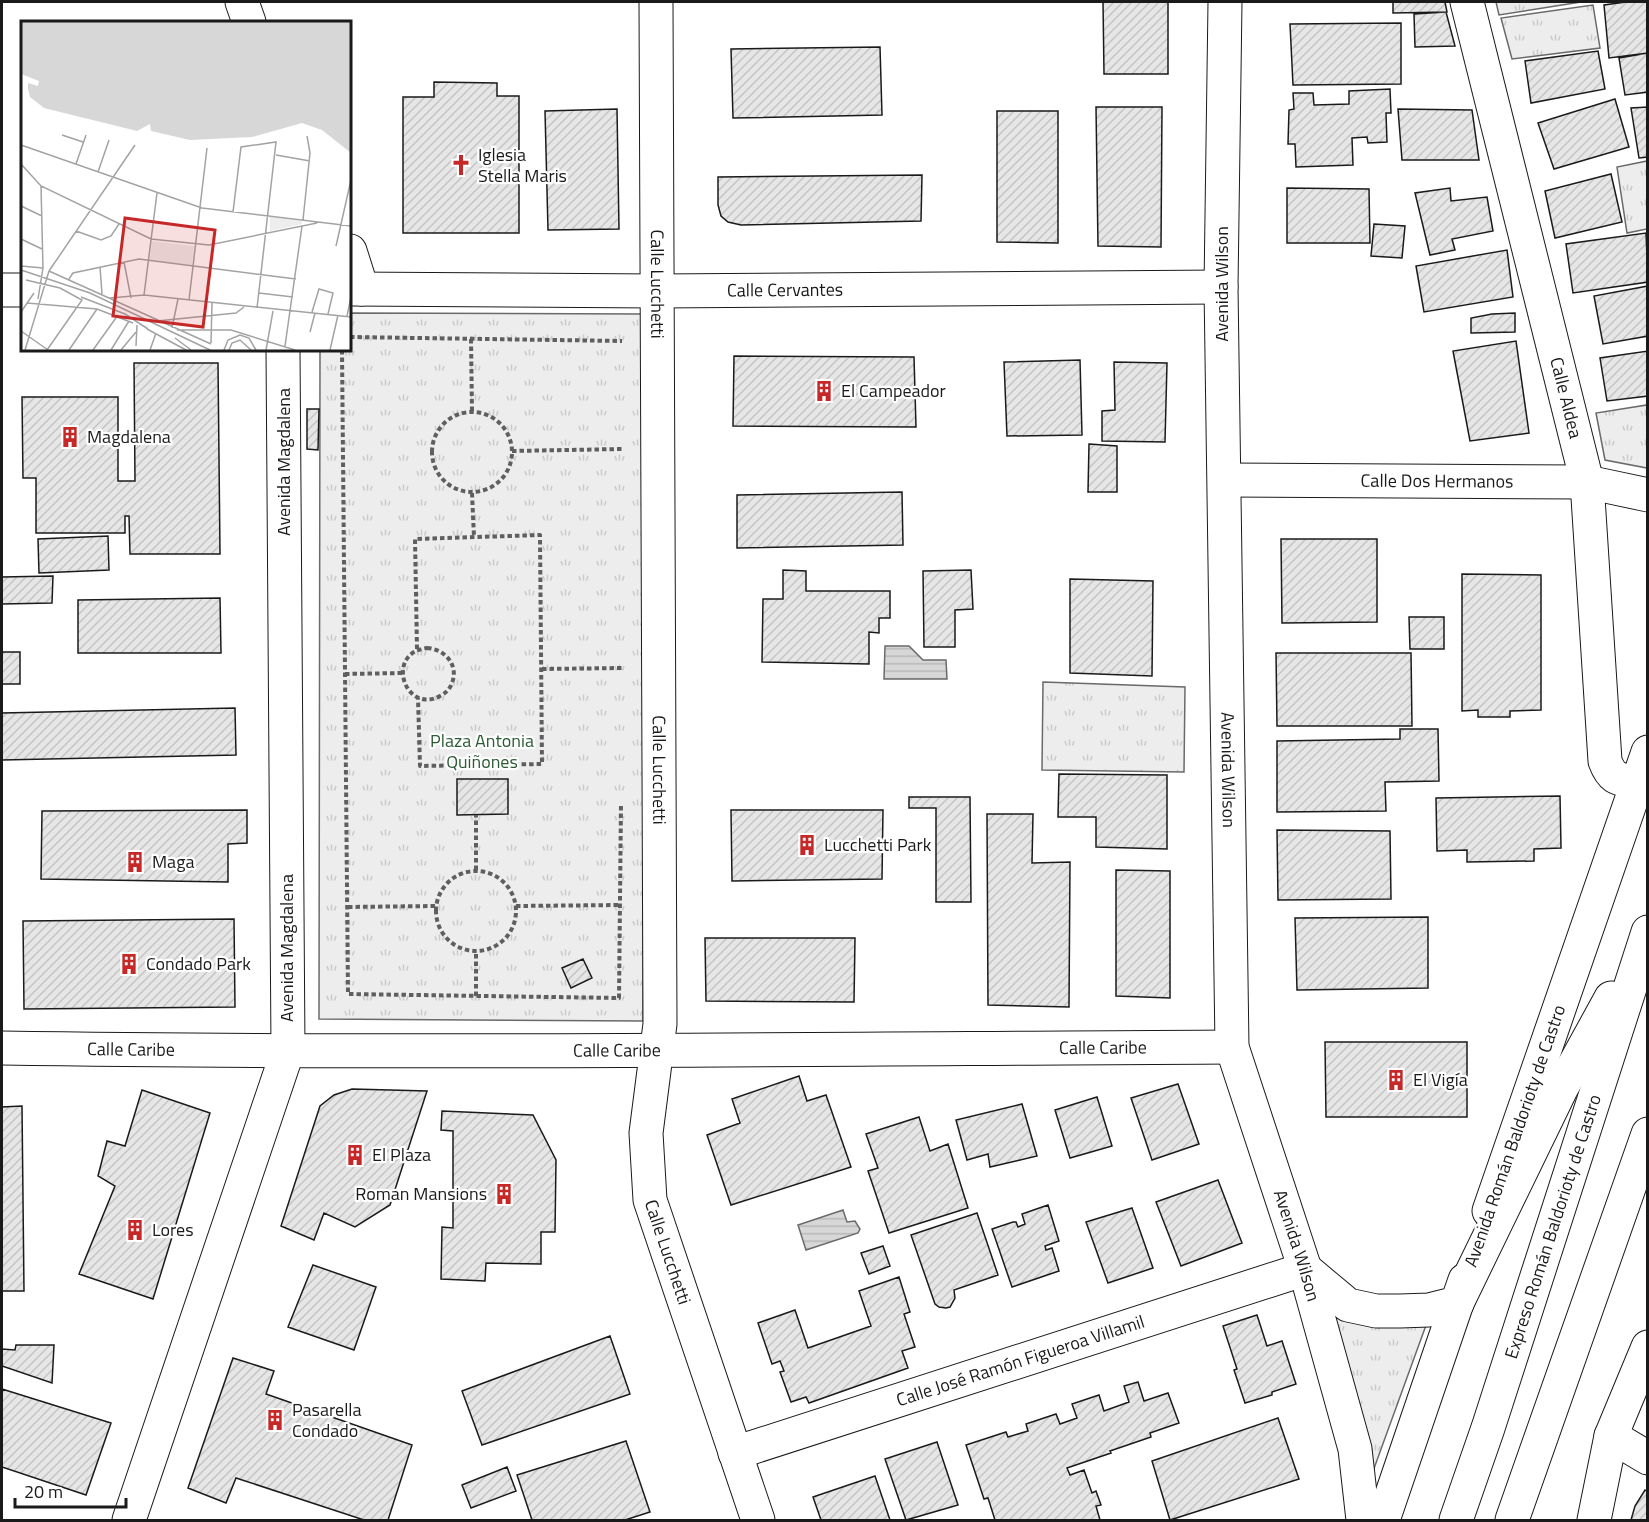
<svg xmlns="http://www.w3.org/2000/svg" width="1649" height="1522" viewBox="0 0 1649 1522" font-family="'Titillium Web',sans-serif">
	<defs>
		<pattern id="grass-tufts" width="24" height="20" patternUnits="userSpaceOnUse" patternTransform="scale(1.5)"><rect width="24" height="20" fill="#ededed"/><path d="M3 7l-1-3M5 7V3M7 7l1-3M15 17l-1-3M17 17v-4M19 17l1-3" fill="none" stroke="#cbcbcb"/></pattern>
		<pattern id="water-rules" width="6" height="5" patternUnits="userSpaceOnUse" patternTransform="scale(1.5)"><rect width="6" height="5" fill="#d7d7d7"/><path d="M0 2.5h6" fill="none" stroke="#b8b8b8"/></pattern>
		<pattern id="building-hatch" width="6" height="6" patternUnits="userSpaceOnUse" patternTransform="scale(1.5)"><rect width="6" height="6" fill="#e6e6e6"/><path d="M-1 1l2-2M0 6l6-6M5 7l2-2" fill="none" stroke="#c5c5c5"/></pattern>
	</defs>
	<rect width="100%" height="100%" fill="#fff"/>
	<!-- grass -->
	<path fill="url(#grass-tufts)" stroke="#6a6a6a" stroke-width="1.5" d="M1496,2H1581L1499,15Z
		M1593,5L1600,48L1512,59L1501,18Z
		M1647,161V229L1627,233L1617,167Z
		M350,313L645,314L643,1021L319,1019L320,350H350Z
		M1647,405V468L1605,460L1596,413Z
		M1043,682L1185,687L1184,772L1042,770Z
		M1429,1317L1372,1474L1335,1318L1392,1325Z"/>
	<!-- water -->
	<path fill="url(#water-rules)" stroke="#6a6a6a" stroke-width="1.5" d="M885,646H909L923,660H946L947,679H884Z
		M843,1210L847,1222L855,1221L860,1229L858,1233L806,1250L798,1225Z"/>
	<!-- building -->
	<path fill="url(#building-hatch)" stroke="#1a1a1a" stroke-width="1.5" d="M1103,2H1168V74H1104Z
		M1393,2H1445L1447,12L1393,13Z
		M1626,2H1648V53L1609,58L1604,5Z
		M1446,12L1455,46L1415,47L1414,14Z
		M1401,23V84L1293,85L1290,24Z
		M880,47L882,115L733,118L731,49Z
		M1598,51L1605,89L1531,103L1525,61Z
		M1648,53V92L1625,95L1619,58Z
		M434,82L497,83V96H519V233H403V97H434Z
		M1390,89L1391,113H1386L1387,142L1368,143L1367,137L1352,138L1353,165L1296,167L1295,144H1288L1289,110L1294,109L1293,93H1313L1314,105L1349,104V91Z
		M1615,99L1629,147L1554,169L1538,123Z
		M1096,107H1162L1161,247L1098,246Z
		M1648,107V157L1639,158L1631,108Z
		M617,109L619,229L548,230L545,111Z
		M1398,109L1472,110L1479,160H1402Z
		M997,111H1058V243L997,242Z
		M1611,174L1622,222L1555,238L1545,191Z
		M922,175L921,221L741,225L728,222L721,216L718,205V177Z
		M1287,188L1369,189L1370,243H1287Z
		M1450,188L1451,201L1487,197L1493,231L1452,239L1455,250L1430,255L1415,193Z
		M1374,224L1405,226L1402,258L1371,256Z
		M1646,233L1648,282L1573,293L1566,244Z
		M1507,250L1513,297L1424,312L1416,266Z
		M1648,286V336L1603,344L1594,296Z
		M1515,313V332L1471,333V318L1492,314Z
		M1516,341L1529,433L1470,441L1453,351Z
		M1648,351V396L1607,401L1600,358Z
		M734,356L914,357L916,427L733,426Z
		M1080,360L1082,435L1007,436L1004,362Z
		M1114,362L1167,363L1165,442L1102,441V411L1115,410Z
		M134,363H218L220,554H130L129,516H125V533H36V478H23L22,397H118V481H135Z
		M307,409H319L318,450L307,449Z
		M1089,444L1117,446V492H1088Z
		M902,492L903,545L737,548V495Z
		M108,536L109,570L39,573L38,539Z
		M1281,539H1377V622L1282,623Z
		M783,570L806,571V591H890V618H879V633L869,632V664L762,662L763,599H783Z
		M971,570L973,609L955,610V647H924L923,571Z
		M1462,574L1541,575V710L1510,711V717H1478V710L1462,711Z
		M53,576L52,603L2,604V577Z
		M1070,579L1153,581L1152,676L1070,673Z
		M220,598L221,653H78V600Z
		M1409,617H1444V649H1410Z
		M2,652H20V684H2Z
		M1276,653H1411L1412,726H1277Z
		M235,708L236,755L2,760V713Z
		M1400,729H1438L1439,781L1385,782L1386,811L1277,812V741L1400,739Z
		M1059,774L1167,775V849L1096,847V817H1058Z
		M457,779H508V814L457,815Z
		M1560,796L1561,848L1534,849V861L1467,862V850L1437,851L1436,798Z
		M909,797H970L971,902H936V808H909Z
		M247,810V843L228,844V882L41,879L42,811Z
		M731,810H883L882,879L732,881Z
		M987,814H1033L1032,863L1070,862L1069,1007L988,1005Z
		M1277,830L1390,831L1391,899L1278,900Z
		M1116,870L1170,871V998L1116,996Z
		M1428,917V988L1297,990L1295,918Z
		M234,919L235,1007L24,1009L23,921Z
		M705,938H855L854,1002L706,1001Z
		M583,959L592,978L571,988L562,968Z
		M1325,1042H1467V1117H1326Z
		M799,1076L807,1101L826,1095L851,1167L731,1205L707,1135L740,1123L732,1099Z
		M1178,1084L1199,1144L1152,1160L1131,1098Z
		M352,1089L427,1091L390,1205L355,1227L324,1213L314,1240L281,1226L320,1106L334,1095Z
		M142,1090L210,1113L153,1299L79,1274L115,1186L98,1176L107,1141L125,1146Z
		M1097,1097L1112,1146L1070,1158L1055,1110Z
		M1022,1104L1037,1156L990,1167L988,1154L967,1160L956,1120Z
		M22,1106L24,1291H2V1107Z
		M442,1111L533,1115L556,1160L555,1232H541V1264L486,1263L485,1281L441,1279L442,1227L453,1228V1131L441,1130Z
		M919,1117L930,1151L948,1144L968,1208L889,1233L868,1171L878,1168L866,1134Z
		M1218,1180L1242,1243L1181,1266L1156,1202Z
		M1048,1205L1059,1241L1045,1246L1046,1250L1052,1248L1059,1271L1012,1287L992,1229L1013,1222H1016L1018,1227L1025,1224L1022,1214Z
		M1132,1208L1153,1268L1108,1283L1086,1222Z
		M977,1213L998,1275L954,1290L955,1298L950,1307L946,1308L939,1307L935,1304L911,1235Z
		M883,1246L890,1266L869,1274L861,1253Z
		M313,1265L376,1287L354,1350L288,1327Z
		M899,1277L910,1312L904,1314L915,1347L902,1351L908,1368L809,1403L806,1397L791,1402L780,1372L784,1371L780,1361L772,1364L758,1323L795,1310L808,1348L871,1326L859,1291Z
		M1257,1315L1267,1346L1282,1341L1296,1384L1272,1392V1395L1245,1403L1234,1370L1237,1369L1223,1326Z
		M610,1336L630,1394L482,1445L462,1391Z
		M16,1345H54L52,1383L2,1366V1349L15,1350Z
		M233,1358L274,1371L266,1394L412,1445L388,1520H364L236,1478L226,1503L188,1488Z
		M1138,1382L1144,1401L1168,1393L1179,1423L1150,1433L1151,1437L1110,1451L1111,1453L1067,1468L1070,1475L1084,1470L1092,1493L1096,1491L1101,1505L1096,1506L1100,1520H995L988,1498L984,1499L966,1445L1006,1432L1008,1437L1028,1431L1026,1424L1056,1414L1060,1424L1077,1418L1072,1404L1099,1395L1104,1411L1129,1402L1124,1386Z
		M2,1389L111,1423L86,1495L2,1467Z
		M1278,1418L1299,1479L1170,1520L1152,1461Z
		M626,1441L650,1512L625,1520H532L517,1475Z
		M937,1442L958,1505L906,1520L885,1459Z
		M507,1467L516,1491L471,1508L462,1485Z
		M875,1476L890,1520H821L813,1497Z
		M1645,1490L1648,1492V1520H1631L1635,1506Z"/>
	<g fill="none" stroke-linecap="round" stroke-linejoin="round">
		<defs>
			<g id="minor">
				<path id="s1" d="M656,2L660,1024L646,1133L650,1200L758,1520"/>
				<path id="s2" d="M1467,2L1587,482L1605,761C1612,780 1619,779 1637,783"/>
				<path d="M350,251L362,289"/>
				<path id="s3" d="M350,289L657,291L1221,287"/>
				<path d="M2,290H22"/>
				<path id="s4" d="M1225,480L1587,482L1648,495"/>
				<path id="s5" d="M2,1048C412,1054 822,1049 1232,1047"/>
				<path d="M1489,1211L1648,752"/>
				<path d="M1611,1436L1648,1458"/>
				<path id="s6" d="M735,1453L1305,1269L1348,1305L1376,1311H1400L1429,1310L1457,1303L1465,1280"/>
				<path d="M1594,1520L1611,1436L1648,1347"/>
			</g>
			<g id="tertiary">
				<path d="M242,2L249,22"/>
				<path id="s7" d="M1225,2L1221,287L1232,1047L1305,1269L1355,1449L1363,1520"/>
				<path d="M129,1520L288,1050L283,350"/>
				<path d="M1383,1520L1457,1303"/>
			</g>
			<g id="motorway">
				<path d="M1457,1303L1561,1089L1611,998"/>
				<path id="s8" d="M1456,1520L1488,1428L1648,932"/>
				<path d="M1512,1520L1648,1134"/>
			</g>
		</defs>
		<!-- minor casing -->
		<use href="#minor" stroke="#1a1a1a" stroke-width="35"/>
		<!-- tertiary casing -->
		<use href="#tertiary" stroke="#1a1a1a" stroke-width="35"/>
		<!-- motorway casing -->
		<use href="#motorway" stroke="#1a1a1a" stroke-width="35"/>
		<!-- path -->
		<path stroke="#5f5f5f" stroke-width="4" stroke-dasharray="4.5 3" stroke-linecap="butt" d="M350,337L622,341
			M471,339L472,411
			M342,350L348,994L619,998L621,803
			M432 452a40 40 0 1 1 80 0a40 40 0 1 1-80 0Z
			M512,451L622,449
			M472,493L474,537
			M427,648C445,649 459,665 452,683C450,689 446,693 440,696C405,715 384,653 427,648Z
			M417,649L415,539L540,535L542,764L420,766L418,698
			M542,669L622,668
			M345,674L403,673
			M476,870V815
			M436 911a40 40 0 1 1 80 0a40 40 0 1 1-80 0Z
			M516,906L620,905
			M348,907L436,906
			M476,996V951"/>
		<!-- minor -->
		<use href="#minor" stroke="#fff" stroke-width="33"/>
		<!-- tertiary -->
		<use href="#tertiary" stroke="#fff" stroke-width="33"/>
		<!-- motorway -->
		<use href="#motorway" stroke="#fff" stroke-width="33"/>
	</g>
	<!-- icons -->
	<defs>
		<symbol id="church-bare" viewBox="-9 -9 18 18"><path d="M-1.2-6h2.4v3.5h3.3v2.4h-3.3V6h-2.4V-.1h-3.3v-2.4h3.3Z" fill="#c62828" stroke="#fff" stroke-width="2.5" paint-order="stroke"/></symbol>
		<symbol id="building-bare" viewBox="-9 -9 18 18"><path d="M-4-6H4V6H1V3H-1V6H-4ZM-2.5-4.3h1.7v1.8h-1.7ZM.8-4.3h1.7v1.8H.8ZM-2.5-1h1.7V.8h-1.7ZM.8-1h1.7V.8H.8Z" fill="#c62828" stroke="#fff" stroke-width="2.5" paint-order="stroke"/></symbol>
	</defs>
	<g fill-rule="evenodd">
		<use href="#church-bare" x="446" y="150" width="30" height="30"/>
		<use href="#building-bare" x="809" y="376" width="30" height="30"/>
		<use href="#building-bare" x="55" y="422" width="30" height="30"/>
		<use href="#building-bare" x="792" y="830" width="30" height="30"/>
		<use href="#building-bare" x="120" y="847" width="30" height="30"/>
		<use href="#building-bare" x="114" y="949" width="30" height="30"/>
		<use href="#building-bare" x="1381" y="1065" width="30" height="30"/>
		<use href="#building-bare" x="340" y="1140" width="30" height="30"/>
		<use href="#building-bare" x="489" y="1179" width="30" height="30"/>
		<use href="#building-bare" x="120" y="1215" width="30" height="30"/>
		<use href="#building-bare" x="260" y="1405" width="30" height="30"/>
	</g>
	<g text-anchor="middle" stroke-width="4.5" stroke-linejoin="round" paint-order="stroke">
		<!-- poi labels -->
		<g font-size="18" fill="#1a1a1a" stroke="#fff" text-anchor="start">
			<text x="478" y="161">Iglesia<tspan x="478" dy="21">Stella Maris</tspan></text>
			<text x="841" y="397">El Campeador</text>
			<text x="87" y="443">Magdalena</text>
			<text x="824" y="851">Lucchetti Park</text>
			<text x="152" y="868">Maga</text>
			<text x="146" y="970">Condado Park</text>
			<text x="1413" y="1086">El Vigía</text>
			<text x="372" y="1161">El Plaza</text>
			<text x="487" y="1200" text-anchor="end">Roman Mansions</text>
			<text x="152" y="1236">Lores</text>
			<text x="292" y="1416">Pasarella<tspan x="292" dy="21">Condado</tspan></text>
		</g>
		<!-- street labels -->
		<g font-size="18" fill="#1a1a1a" stroke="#fff">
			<text dy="6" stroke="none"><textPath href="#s1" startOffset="282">Calle Lucchetti</textPath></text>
			<text transform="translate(1222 284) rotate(-90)" y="6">Avenida Wilson</text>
			<text dy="6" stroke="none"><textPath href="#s3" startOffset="435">Calle Cervantes</textPath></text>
			<text dy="6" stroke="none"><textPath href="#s2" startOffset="408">Calle Aldea</textPath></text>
			<text transform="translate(284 462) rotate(-90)" y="6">Avenida Magdalena</text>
			<text dy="6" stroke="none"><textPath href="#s4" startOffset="212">Calle Dos Hermanos</textPath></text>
			<text dy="6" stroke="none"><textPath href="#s1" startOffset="768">Calle Lucchetti</textPath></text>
			<text dy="6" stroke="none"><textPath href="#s7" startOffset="768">Avenida Wilson</textPath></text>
			<text transform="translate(287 948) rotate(-90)" y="6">Avenida Magdalena</text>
			<text dy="6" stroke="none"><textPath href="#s5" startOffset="1101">Calle Caribe</textPath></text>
			<text dy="6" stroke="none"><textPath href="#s5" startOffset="129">Calle Caribe</textPath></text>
			<text dy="6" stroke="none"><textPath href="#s5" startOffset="615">Calle Caribe</textPath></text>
			<text transform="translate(1515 1136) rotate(-71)" y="6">Avenida Román Baldorioty de Castro</text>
			<text dy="6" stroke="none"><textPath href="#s8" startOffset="309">Expreso Román Baldorioty de Castro</textPath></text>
			<text dy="6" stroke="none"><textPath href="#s7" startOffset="1254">Avenida Wilson</textPath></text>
			<text dy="6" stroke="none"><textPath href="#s1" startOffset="1254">Calle Lucchetti</textPath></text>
			<text dy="6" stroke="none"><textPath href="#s6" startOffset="300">Calle José Ramón Figueroa Villamil</textPath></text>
		</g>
		<!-- park labels -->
		<g font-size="18" fill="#2b5a34" stroke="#fff">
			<text x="482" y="747">Plaza Antonia<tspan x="482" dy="21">Quiñones</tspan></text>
		</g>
	</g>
	<!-- overview -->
	<g transform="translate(21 21)">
		<rect width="330" height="330" fill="#fff"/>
		<path d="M249,196L281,200V203L249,210ZM131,220L173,225L171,244L129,239Z" fill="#ededed"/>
		<path d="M0,1H330V132L301,109L281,102L231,116L169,119L130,110L129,103L116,110L23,87L9,76L7,68V62L17,65L18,60L0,53Z" fill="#d7d7d7"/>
		<path fill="none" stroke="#a3a3a3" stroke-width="1.5" d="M41,114L62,121M0,124L181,187L330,205M255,134L289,140M0,143L20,165L130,218L188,224L296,202M55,143L65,114M77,151L88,119M20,165L22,247M0,185L21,195M212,191L220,126L255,121L236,287M282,199L289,132L286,115M55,210L80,219L90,215L98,203M0,218L21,228M315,225L330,159M103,241L110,277M0,245L22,247M79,246L81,273M0,249L69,272L189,329M28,250L190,323M28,250L114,124M48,258L52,252L118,238L275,258M5,259L39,267L61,279L26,329M238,272L272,276M123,274L136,172M60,276L104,293L127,308M89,277L123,274L330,296M17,278L22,247M168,279L186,127M6,282L76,288L112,302M0,291L13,272M291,291L298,268L312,272L307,293M326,295L330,276M136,300L215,292L223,286M151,307L157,278M126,308L165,329M156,309H210L274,329M0,310L27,329M289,311L294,292M154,317L170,329M190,322L191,282M115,325L116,304M264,325L281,205M4,329L28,250M48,329L76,288M72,329L97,294M90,329L108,300M100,329L115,311M129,329L135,312M203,329L207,319L219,314L228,317L235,329M208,329L211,322L219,319L230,329M245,329L252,290M309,329L317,294"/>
		<path fill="#c62828" fill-opacity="0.15" stroke="#c62828" stroke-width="3" d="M104,197L194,209L182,306L92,295Z"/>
		<rect width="330" height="330" fill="none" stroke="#1a1a1a" stroke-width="3"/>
	</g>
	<!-- border -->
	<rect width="1649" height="1522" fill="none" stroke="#1a1a1a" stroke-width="6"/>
	<!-- scale -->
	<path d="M15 1498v9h111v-9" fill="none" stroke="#1a1a1a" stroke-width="3"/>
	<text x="24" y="1498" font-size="18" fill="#1a1a1a" stroke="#ffffff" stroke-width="4.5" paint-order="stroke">20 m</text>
</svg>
